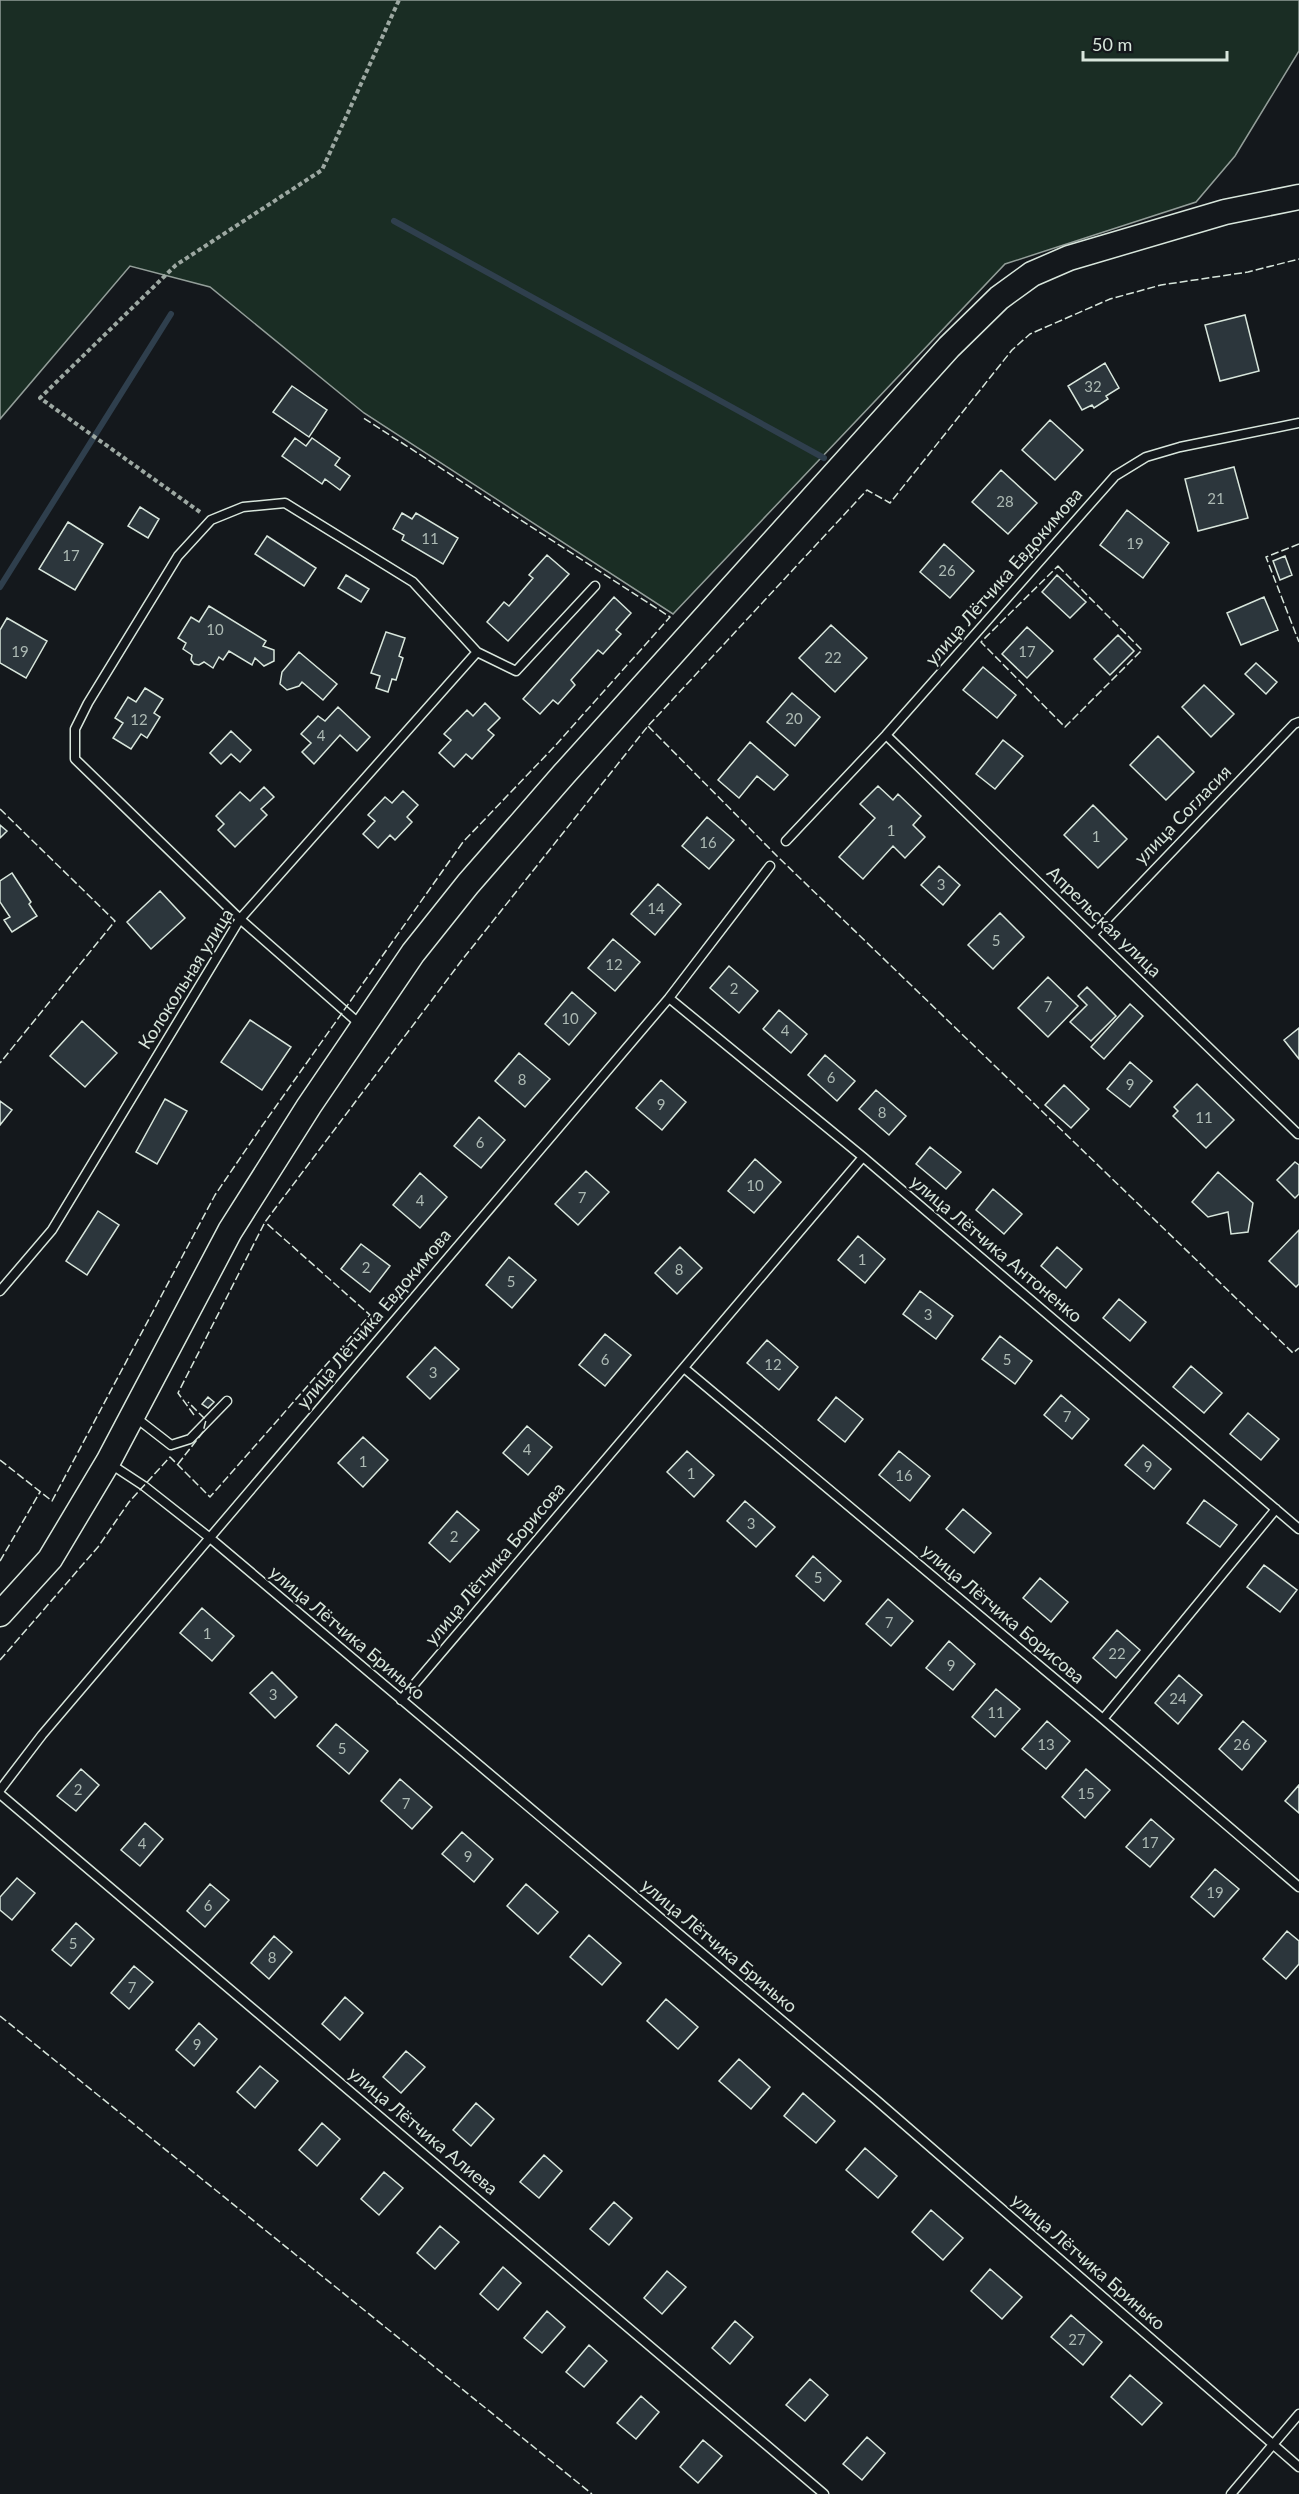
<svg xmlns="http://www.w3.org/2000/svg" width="1299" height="2494" viewBox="0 0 1299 2494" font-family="Lato,sans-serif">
	<rect width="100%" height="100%" fill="#14181c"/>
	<!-- green -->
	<path fill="#1a2d24" stroke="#939e99" stroke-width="1.5" d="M0,0H1299V51L1235,156L1196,202L1005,264L673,614L364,413L210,287L130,266L0,419Z"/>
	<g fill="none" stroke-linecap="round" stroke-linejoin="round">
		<!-- stream -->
		<path stroke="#2f3f4d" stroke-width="6" d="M394,221L824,458
			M0,587L171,314"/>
	</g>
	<!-- building -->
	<path fill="#2c363c" stroke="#d8e6dc" stroke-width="1.5" d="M1245,315L1259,371L1220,381L1205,325Z
		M1105,363L1119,388L1106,396L1108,399L1094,408L1092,405L1082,410L1068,386Z
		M292,386L327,410L309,437L273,412Z
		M1050,420L1083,450L1055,480L1022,450Z
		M295,438L306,446L312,438L340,458L335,465L350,476L340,490L325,479L322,484L282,456Z
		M1234,467L1248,518L1198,531L1185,479Z
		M1001,470L1037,503L1008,534L972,502Z
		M140,507L159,519L148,538L128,526Z
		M1127,510L1169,543L1143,578L1100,545Z
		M402,513L412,519L416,513L458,538L443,564L402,540L404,535L393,529Z
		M68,522L103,544L75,590L39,569Z
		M267,536L316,568L304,586L255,554Z
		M944,544L974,571L950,598L920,572Z
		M547,555L569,574L508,641L487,622L504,602L509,606L533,578L529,575Z
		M1285,556L1292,575L1280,580L1273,561Z
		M346,575L369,589L361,602L338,588Z
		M1057,575L1086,602L1070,618L1042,592Z
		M614,597L631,613L616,630L621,634L603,654L598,650L571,680L575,685L558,704L553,700L540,714L523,699Z
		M1264,597L1278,630L1241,645L1227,613Z
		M209,606L266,641L263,646L274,650V661L264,666L255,658L252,665L229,651L223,660L219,657L213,668L204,662L199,665L194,664L191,660L192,655L183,649L186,643L178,638L191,617L199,622Z
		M7,618L47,641L26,678L0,663V630Z
		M831,625L867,658L835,692L799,658Z
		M1027,627L1053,651L1027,678L1002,654Z
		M386,632L405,638L399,656L403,658L396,680L392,679L388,692L376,688L380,676L371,673Z
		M1118,635L1134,651L1110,675L1094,659Z
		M299,652L337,684L323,700L302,682L299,686L287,690L280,684L282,672Z
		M1256,663L1277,682L1266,694L1245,674Z
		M983,667L1016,695L997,718L963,690Z
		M1204,685L1234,714L1211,737L1182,707Z
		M145,688L163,699L154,713L160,717L147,738L141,734L131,749L113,738L123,723L115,718L128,697L136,702Z
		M792,693L820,717L795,746L767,722Z
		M485,703L500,718L488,730L494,735L472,759L466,754L454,767L439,753L451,740L444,734L467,710L473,716Z
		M338,707L370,737L357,751L340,735L314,764L302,752L311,743L301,734L318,716L325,721Z
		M231,731L251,750L240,762L231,754L221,764L210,753Z
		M1158,736L1194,772L1166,800L1130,765Z
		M1003,740L1023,756L995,789L976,774Z
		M750,742L788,775L774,790L757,776L739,798L718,780Z
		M878,786L893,800L898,794L921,816L913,825L925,837L905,858L893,846L863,879L839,857L875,818L860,804Z
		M264,787L274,797L261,809L267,815L235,847L218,830L224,824L216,816L240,792L250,801Z
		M403,791L418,805L407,817L412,822L395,840L390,835L378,848L363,834L375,821L368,815L385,797L392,803Z
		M1093,805L1127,839L1098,868L1064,835Z
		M707,817L734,840L709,869L682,846Z
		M0,825L7,831L0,838Z
		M939,866L960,885L943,905L921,885Z
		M12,873L31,902L29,904L37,916L12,932L4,920L10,917L0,902V881Z
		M658,884L681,904L655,935L631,914Z
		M160,891L185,918L151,949L127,922Z
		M1000,913L1024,937L993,969L968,945Z
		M613,939L640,962L615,991L588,968Z
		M729,966L758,991L739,1013L710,988Z
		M1048,977L1078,1006L1048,1037L1018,1008Z
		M1087,987L1116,1016L1091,1041L1070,1022L1087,1005L1078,996Z
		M572,992L596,1013L569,1045L545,1024Z
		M1130,1004L1143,1016L1104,1059L1091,1047Z
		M779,1010L807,1034L791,1053L763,1029Z
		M250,1020L291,1047L262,1090L221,1062Z
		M82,1021L117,1053L85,1087L50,1056Z
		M1299,1028V1059L1284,1040Z
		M519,1053L550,1079L525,1107L495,1081Z
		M825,1055L855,1081L837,1101L808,1075Z
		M1130,1062L1152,1081L1130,1107L1107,1089Z
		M661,1080L686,1102L662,1130L636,1108Z
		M1197,1084L1234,1120L1206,1148L1173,1116L1178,1111L1174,1107Z
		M1064,1085L1089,1109L1071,1128L1045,1105Z
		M876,1090L906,1116L889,1135L859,1109Z
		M165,1099L187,1111L157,1164L136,1152Z
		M0,1101L12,1110L0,1125Z
		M479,1117L505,1140L481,1168L454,1146Z
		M930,1147L961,1172L946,1189L916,1164Z
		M755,1159L781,1182L754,1213L728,1191Z
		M1295,1162L1299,1165V1194L1295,1198L1277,1180Z
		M586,1171L609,1192L578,1225L555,1204Z
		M1218,1172L1253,1203L1248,1232L1231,1234L1228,1212L1208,1217L1192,1202Z
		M420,1173L447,1197L420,1228L393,1205Z
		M993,1189L1022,1214L1004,1234L976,1210Z
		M98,1211L119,1225L87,1275L66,1261Z
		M1299,1230V1284L1296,1287L1269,1261Z
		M858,1236L885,1259L865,1283L838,1260Z
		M361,1244L390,1266L370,1292L341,1269Z
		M680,1247L702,1268L677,1294L655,1273Z
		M1057,1247L1082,1269L1066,1288L1041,1266Z
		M509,1257L536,1280L512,1308L486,1285Z
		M920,1291L953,1316L936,1339L903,1314Z
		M1119,1299L1146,1322L1130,1341L1103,1318Z
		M605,1334L631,1355L605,1386L579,1365Z
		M1000,1336L1032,1361L1015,1384L982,1359Z
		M767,1340L798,1367L779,1390L747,1363Z
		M435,1347L459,1369L430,1399L407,1377Z
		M1191,1366L1222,1393L1204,1413L1173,1387Z
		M1061,1395L1089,1419L1072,1439L1044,1415Z
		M208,1397L214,1402L208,1408L202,1404Z
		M836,1397L863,1419L845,1442L818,1420Z
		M1248,1413L1279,1439L1261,1460L1230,1434Z
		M527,1426L552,1447L528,1475L503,1453Z
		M363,1437L388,1460L363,1487L338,1463Z
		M1143,1445L1171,1469L1154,1489L1125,1465Z
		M687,1451L714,1475L694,1497L667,1472Z
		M899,1451L930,1476L910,1501L879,1475Z
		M1204,1500L1237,1525L1220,1547L1187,1523Z
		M745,1501L775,1527L756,1547L727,1521Z
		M963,1509L991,1533L974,1553L946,1529Z
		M457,1511L479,1530L450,1562L429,1543Z
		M813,1556L841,1581L824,1601L796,1576Z
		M1264,1565L1297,1590L1280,1612L1247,1587Z
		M1040,1578L1068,1602L1051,1622L1023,1598Z
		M888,1599L913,1621L891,1646L866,1624Z
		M202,1608L234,1636L212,1661L180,1633Z
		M1117,1630L1140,1650L1116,1678L1093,1658Z
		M949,1641L975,1664L953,1690L926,1668Z
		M272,1672L297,1697L275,1718L250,1693Z
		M1179,1675L1202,1695L1178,1724L1155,1703Z
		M996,1689L1020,1709L995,1737L972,1717Z
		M1047,1721L1070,1741L1046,1769L1022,1749Z
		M1243,1721L1266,1741L1242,1770L1219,1749Z
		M336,1724L368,1751L349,1774L317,1746Z
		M81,1769L99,1785L76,1811L57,1796Z
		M1086,1769L1110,1790L1085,1818L1062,1797Z
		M400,1779L432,1807L412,1829L381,1801Z
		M1299,1785V1813L1285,1801Z
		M1151,1819L1174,1839L1150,1867L1126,1847Z
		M145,1823L163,1839L140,1866L121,1850Z
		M462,1832L493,1859L474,1882L442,1854Z
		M1215,1869L1239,1889L1214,1917L1191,1897Z
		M17,1878L35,1893L12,1920L0,1910V1897Z
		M210,1884L229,1900L205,1927L187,1911Z
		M526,1884L558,1912L538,1934L507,1906Z
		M76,1923L94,1939L71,1966L52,1950Z
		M1287,1931L1299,1941V1964L1286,1979L1263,1959Z
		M589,1935L621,1963L602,1985L570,1957Z
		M274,1936L292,1952L269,1979L251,1963Z
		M134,1966L153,1982L129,2009L111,1993Z
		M345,1997L363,2013L340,2040L322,2024Z
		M666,1999L698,2027L678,2049L647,2021Z
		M199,2023L217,2039L194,2066L176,2050Z
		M406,2051L425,2067L401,2093L383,2077Z
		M739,2059L770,2087L751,2109L719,2081Z
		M260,2066L278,2081L255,2108L237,2092Z
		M803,2093L835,2121L816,2143L784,2116Z
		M476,2103L494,2119L471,2146L453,2130Z
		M322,2123L340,2139L317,2166L299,2150Z
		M865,2148L897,2176L878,2198L846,2170Z
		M544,2155L562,2171L539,2198L520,2182Z
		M384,2172L403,2188L379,2215L361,2199Z
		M614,2202L632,2218L609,2245L590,2229Z
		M931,2210L963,2238L943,2260L912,2232Z
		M440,2226L459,2242L435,2269L417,2253Z
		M503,2267L521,2283L498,2310L480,2294Z
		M990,2269L1022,2297L1002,2319L971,2291Z
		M667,2271L686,2287L662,2314L644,2298Z
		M547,2311L565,2327L542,2353L524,2338Z
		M1071,2315L1102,2342L1083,2365L1051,2337Z
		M735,2321L753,2337L730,2364L712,2348Z
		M589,2345L607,2361L584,2387L566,2372Z
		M1130,2375L1162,2403L1142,2425L1111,2397Z
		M810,2379L828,2395L805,2421L786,2405Z
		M641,2396L659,2412L636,2439L617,2423Z
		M867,2437L885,2453L862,2480L843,2464Z
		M703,2440L722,2456L698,2483L680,2467Z"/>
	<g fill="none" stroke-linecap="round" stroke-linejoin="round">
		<defs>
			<path id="lane" d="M886,735L1298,1134L1299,1133
				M786,841L886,735L1115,476L1146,457L1180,447L1299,423
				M1093,934L1294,724L1299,722
				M669,998L863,1157L1299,1529
				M362,1026L240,919L75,759V729L88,703L178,556L211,520L243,507L285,503L413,582L477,652L516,671L595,586
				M0,1291L52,1230L240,919L477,652
				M684,1368L1103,1719L1299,1887
				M135,1417L171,1445L190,1439L227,1401
				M109,1463L144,1486L210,1538L875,2099L1299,2467
				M401,1700L863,1157
				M1103,1719L1276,1509
				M0,1790L42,1735L669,998L770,866
				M0,1794L824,2494
				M1231,2494L1299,2414"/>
			<path id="secondary" d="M0,1614L50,1559L108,1462L230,1231L309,1106L413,953L468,884L564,774L949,347L999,298L1032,274L1069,258L1225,212L1299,197"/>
		</defs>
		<!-- lane casing -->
		<use href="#lane" stroke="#d8e6dc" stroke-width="11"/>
		<!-- secondary casing -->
		<use href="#secondary" stroke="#d8e6dc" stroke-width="27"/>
		<!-- path -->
		<path stroke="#9da8a2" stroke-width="4" stroke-dasharray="4.5 3" stroke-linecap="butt" d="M200,512L40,398L176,265L322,170L399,0"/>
		<!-- lane -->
		<use href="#lane" stroke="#14181c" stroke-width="8"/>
		<!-- secondary -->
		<use href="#secondary" stroke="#14181c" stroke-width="24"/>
		<!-- fence -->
		<path stroke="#d8e6dc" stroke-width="1.5" stroke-dasharray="8 3" stroke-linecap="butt" d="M1299,544L1266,557L1299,642
			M1058,566L1142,650L1065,727L981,642Z
			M648,726L777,856L1293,1353L1299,1348
			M0,809L115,921L0,1063
			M194,1415L178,1393L265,1222L462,960L648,726L867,490L890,503L1012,350L1030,334L1110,299L1161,285L1248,272L1299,259
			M0,1460L52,1501L215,1195L262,1126L463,842L554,747L670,617L362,417
			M178,1464L203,1432L206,1420L188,1402
			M0,1561L40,1492
			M0,1660L98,1547L129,1502L170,1457L210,1497L370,1315L265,1222
			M0,2016L592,2494"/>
	</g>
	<g text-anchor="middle" stroke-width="4.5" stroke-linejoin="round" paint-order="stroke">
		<!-- number labels -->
		<g font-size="15" fill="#adbab4">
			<text x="1093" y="392">32</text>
			<text x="1216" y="504">21</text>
			<text x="1005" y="507">28</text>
			<text x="430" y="544">11</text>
			<text x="1135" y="549">19</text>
			<text x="71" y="561">17</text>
			<text x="947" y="576">26</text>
			<text x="215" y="635">10</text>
			<text x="20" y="657">19</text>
			<text x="1027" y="657">17</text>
			<text x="833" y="663">22</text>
			<text x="794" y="724">20</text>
			<text x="139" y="725">12</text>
			<text x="321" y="741">4</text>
			<text x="891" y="836">1</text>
			<text x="1096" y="842">1</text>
			<text x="708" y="848">16</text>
			<text x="941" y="890">3</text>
			<text x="656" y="914">14</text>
			<text x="996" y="946">5</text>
			<text x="614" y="970">12</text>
			<text x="734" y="994">2</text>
			<text x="1048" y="1012">7</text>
			<text x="570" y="1024">10</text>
			<text x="785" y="1036">4</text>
			<text x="831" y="1083">6</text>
			<text x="522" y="1085">8</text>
			<text x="1130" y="1090">9</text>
			<text x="661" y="1110">9</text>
			<text x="882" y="1118">8</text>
			<text x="1204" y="1123">11</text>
			<text x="480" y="1148">6</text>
			<text x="755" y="1191">10</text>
			<text x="582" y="1203">7</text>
			<text x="420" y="1206">4</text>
			<text x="862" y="1265">1</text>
			<text x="366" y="1273">2</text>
			<text x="679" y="1275">8</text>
			<text x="511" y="1287">5</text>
			<text x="928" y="1320">3</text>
			<text x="605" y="1365">6</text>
			<text x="1007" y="1365">5</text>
			<text x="773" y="1370">12</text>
			<text x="433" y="1378">3</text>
			<text x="1067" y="1422">7</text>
			<text x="527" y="1455">4</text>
			<text x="363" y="1467">1</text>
			<text x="1148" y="1472">9</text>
			<text x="691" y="1479">1</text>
			<text x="904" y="1481">16</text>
			<text x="751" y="1529">3</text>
			<text x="454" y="1542">2</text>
			<text x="818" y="1583">5</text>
			<text x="889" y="1628">7</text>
			<text x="207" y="1639">1</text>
			<text x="1117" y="1659">22</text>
			<text x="951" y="1671">9</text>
			<text x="273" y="1700">3</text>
			<text x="1178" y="1704">24</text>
			<text x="996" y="1718">11</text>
			<text x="1046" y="1750">13</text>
			<text x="1242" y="1750">26</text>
			<text x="342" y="1754">5</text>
			<text x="78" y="1795">2</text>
			<text x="1086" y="1799">15</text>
			<text x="406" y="1809">7</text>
			<text x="1150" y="1848">17</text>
			<text x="142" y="1849">4</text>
			<text x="468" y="1862">9</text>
			<text x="1215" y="1898">19</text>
			<text x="208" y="1911">6</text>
			<text x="73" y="1949">5</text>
			<text x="272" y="1963">8</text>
			<text x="132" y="1993">7</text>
			<text x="197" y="2050">9</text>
			<text x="1077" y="2345">27</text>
		</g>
		<!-- street labels -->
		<g font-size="18" fill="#d8e6dc" stroke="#14181c">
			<text transform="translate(1004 577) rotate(-49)" y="6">улица Лётчика Евдокимова</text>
			<text transform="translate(1183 815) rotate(-46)" y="6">улица Согласия</text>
			<text transform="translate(1104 922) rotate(44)" y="6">Апрельская улица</text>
			<text transform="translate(186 979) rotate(-58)" y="6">Колокольная улица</text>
			<text transform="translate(996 1249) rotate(40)" y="6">улица Лётчика Антоненко</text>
			<text transform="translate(374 1319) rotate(-50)" y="6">улица Лётчика Евдокимова</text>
			<text transform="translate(495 1564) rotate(-50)" y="6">улица Лётчика Борисова</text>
			<text transform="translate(1003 1614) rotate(40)" y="6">улица Лётчика Борисова</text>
			<text transform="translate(347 1633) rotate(40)" y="6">улица Лётчика Бринько</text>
			<text transform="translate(719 1946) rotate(40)" y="6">улица Лётчика Бринько</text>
			<text transform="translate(423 2131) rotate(40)" y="6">улица Лётчика Алиева</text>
			<text transform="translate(1088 2262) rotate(41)" y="6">улица Лётчика Бринько</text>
		</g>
	</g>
	<!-- scale -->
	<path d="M1083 51v9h144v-9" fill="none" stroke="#d8e6dc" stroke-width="3"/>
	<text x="1092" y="51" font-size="18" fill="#d8e6dc" stroke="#14181c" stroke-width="4.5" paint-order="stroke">50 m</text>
</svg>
